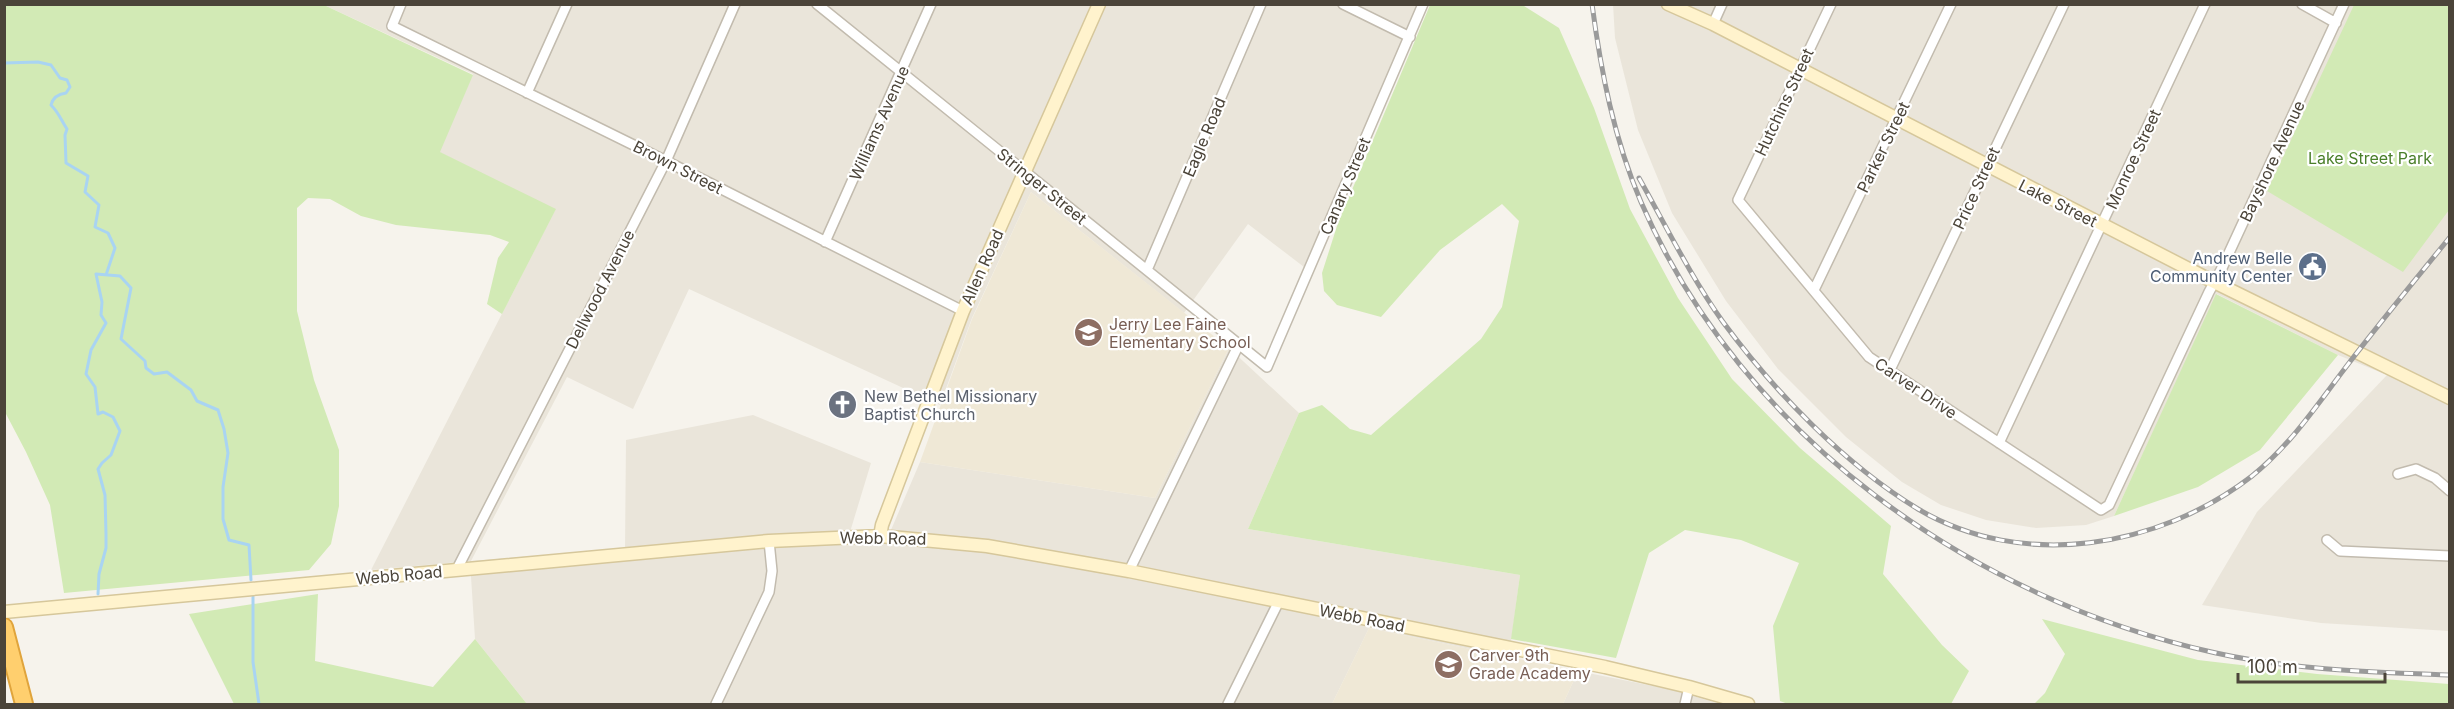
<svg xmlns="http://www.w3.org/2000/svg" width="2454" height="709" viewBox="0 0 2454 709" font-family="Inter,sans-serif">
	<rect width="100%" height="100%" fill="#f6f3ec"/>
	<!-- residential -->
	<path fill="#eae5da" d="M1613,4L2449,5V631L2321,623L2202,605L2257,512L2387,375L2338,355L2217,294L2114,516L2086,525L2036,528L1986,520L1941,505L1902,482L1846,437L1778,369L1726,301L1672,213L1638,130L1615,38Z
		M324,5H1417L1304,267L1248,224L1184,313L1031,192L972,318L940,405L689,289L633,409L567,377L471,561L625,549L626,440L753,415L871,463L850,532L891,530L920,462L1155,498L1229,348L1299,413L1248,529L1520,575L1509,657L1369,628L1332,704H527L475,639L470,561L371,570L555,210L439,152L473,74Z
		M1578,671L1673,690L1720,704H1563Z"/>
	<!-- education -->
	<path fill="#efe8d6" d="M1031,192L1229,348L1155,498L920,462L972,319Z
		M1369,628L1509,657L1578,671L1563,704H1332Z"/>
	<!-- green -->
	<path fill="#d2eab5" d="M4,5H324L473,75L440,152L556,209L502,314L487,304L498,258L509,242L490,235L396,225L361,216L330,199L308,198L297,208V311L314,380L339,450V506L331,544L309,570L64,593L50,505L26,452L5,412Z
		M1430,5H1516L1524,6L1559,28L1594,108L1630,209L1678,298L1732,379L1800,448L1891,526L1883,574L1942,645L1969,671L1951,704H1788L1780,701L1773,626L1799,563L1741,540L1685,530L1649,553L1616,658L1511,639L1520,575L1248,529L1299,413L1322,405L1350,429L1371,435L1481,339L1502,307L1519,221L1502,204L1440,250L1381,317L1337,305L1324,291L1322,273L1338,223Z
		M2354,5H2449V210L2403,272L2267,191Z
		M2216,294L2338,355L2260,450L2198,487L2114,516Z
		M318,594L315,661L433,687L475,639L527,704H234L189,614Z
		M2042,619L2198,660L2317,674L2449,684V704H2034L2045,693L2065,654Z"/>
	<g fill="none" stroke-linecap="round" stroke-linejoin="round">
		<!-- stream -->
		<path stroke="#a9d4f2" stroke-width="3" d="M4,63L38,62L51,65L60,78L67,80L70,87L66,93C58,94 53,97 51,105C59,113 61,120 67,129L65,135L66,163L88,176L85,192L99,205L95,227L108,233L115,248L106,275
			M98,594L99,574L106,548V534L105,495L98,469L102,463L111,455L120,431L113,417L103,412L98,414L95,387L86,374L91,350L106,323L101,315L102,302L96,274L120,276L131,288L121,339L145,361L146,368L154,374L167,372L191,390L197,401L218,410L224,429L228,453L223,487V519L229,540L249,545L251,580
			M253,597V662L259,704"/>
		<defs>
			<path id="street" d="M401,4L392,26L666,161L963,311
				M817,4L1267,367L1423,4
				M1343,4L1410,37
				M1831,4L1738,200L1869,357L2101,510L2109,505L2209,292L2222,268L2344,4
				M2302,4L2336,23
				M1713,24L1722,4
				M527,93L567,4
				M825,242L931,4
				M1147,270L1261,4
				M1814,290L1951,4
				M1889,372L2064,4
				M1999,443L2205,4
				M2398,474L2416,469L2435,478L2450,491
				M2327,540L2340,551L2450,556
				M457,569L666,161L735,4
				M1129,571L1239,344
				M716,704L769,592L772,571L769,541
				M1228,704L1279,601
				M1685,704L1689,687"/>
			<path id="secondary" d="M1668,4L1713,24L2214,282L2450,398
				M880,536L882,525L963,311L1099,4
				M4,612L769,541L880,536L987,546L1129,571L1605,667L1689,687L1748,704"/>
			<path id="highway" d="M4,627L24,704"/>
		</defs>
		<!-- street casing -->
		<use href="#street" stroke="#c2bbae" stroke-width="12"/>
		<!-- secondary casing -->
		<use href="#secondary" stroke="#d6c79b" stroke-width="15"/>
		<!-- highway casing -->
		<use href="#highway" stroke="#e0a43c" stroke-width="20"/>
		<!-- street -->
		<use href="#street" stroke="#fff" stroke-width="9"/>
		<!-- secondary -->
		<use href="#secondary" stroke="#fff3cd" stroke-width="12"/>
		<!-- highway -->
		<use href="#highway" stroke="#ffcf6e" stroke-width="16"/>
		<defs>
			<path id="rail" d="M1592,4C1601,72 1614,139 1641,202C1742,436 1971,599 2216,653C2293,670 2371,672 2450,675
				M1639,178C1666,226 1691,277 1723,322C1774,391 1844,464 1918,509C2023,571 2159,548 2252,476C2291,445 2319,402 2349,363C2382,320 2416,279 2450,237"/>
		</defs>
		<!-- rail casing -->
		<use href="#rail" stroke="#9a9a9a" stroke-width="5"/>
		<!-- rail -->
		<use href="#rail" stroke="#fff" stroke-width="3" stroke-dasharray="9" stroke-linecap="butt"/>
	</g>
	<!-- icons -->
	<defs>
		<symbol id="civic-disc" viewBox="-11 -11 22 22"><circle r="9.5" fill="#5c6f8a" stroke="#fff"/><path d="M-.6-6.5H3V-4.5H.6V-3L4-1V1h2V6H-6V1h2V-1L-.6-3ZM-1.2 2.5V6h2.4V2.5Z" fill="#fff"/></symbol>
		<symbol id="school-disc" viewBox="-11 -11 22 22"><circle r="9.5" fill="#8d6e63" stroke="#fff"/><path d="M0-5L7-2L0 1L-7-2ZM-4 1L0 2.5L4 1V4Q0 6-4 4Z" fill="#fff"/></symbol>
		<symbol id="church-disc" viewBox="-11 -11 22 22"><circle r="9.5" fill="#6b7280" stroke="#fff"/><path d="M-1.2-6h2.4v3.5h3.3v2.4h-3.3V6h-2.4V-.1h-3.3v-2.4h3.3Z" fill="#fff"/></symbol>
	</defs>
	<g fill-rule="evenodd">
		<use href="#civic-disc" x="2296" y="250" width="33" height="33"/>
		<use href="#school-disc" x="1072" y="316" width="33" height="33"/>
		<use href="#church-disc" x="826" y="388" width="33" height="33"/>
		<use href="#school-disc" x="1432" y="648" width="33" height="33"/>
	</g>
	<g text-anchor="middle" stroke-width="4.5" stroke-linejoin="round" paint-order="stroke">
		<!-- street labels -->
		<g font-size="16" fill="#4b4439" stroke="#fff">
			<text transform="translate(1784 102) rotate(-65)" y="6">Hutchins Street</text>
			<text transform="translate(879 123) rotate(-66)" y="6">Williams Avenue</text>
			<text transform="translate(1204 137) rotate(-67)" y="6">Eagle Road</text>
			<text transform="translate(1883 147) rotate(-64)" y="6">Parker Street</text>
			<text transform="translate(2133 159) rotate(-65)" y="6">Monroe Street</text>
			<text transform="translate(2272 161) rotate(-65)" y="6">Bayshore Avenue</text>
			<text transform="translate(678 167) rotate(27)" y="6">Brown Street</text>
			<text transform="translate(1042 186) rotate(39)" y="6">Stringer Street</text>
			<text transform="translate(1345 186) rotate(-67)" y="6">Canary Street</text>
			<text transform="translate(1976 188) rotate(-65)" y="6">Price Street</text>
			<text transform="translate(2058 203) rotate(27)" y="6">Lake Street</text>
			<text transform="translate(982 267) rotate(-66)" y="6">Allen Road</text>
			<text transform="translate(600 289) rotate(-63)" y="6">Dellwood Avenue</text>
			<text transform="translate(1916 388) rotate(34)" y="6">Carver Drive</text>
			<text transform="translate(883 538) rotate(1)" y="6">Webb Road</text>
			<text transform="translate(399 575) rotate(-5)" y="6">Webb Road</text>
			<text transform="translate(1362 618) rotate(11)" y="6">Webb Road</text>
		</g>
		<!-- park labels -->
		<g font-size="16" fill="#4a7f2a" stroke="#fff">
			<text x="2370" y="164">Lake Street Park</text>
		</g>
		<!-- service labels -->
		<g font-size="16" fill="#4e5e75" stroke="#fff" text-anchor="end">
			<text x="2292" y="264">Andrew Belle<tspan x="2292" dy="18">Community Center</tspan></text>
		</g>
		<!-- education labels -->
		<g font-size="16" fill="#785e54" stroke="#fff" text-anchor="start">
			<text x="1109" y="330">Jerry Lee Faine<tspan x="1109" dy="18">Elementary School</tspan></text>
			<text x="1469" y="661">Carver 9th<tspan x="1469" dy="18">Grade Academy</tspan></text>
		</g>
		<!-- worship labels -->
		<g font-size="16" fill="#5b616d" stroke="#fff" text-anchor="start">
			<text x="864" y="402">New Bethel Missionary<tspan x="864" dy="18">Baptist Church</tspan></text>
		</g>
	</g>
	<!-- border -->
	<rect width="2454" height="709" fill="none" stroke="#4b4439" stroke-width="12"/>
	<!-- scale -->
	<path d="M2238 673v9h147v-9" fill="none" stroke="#4b4439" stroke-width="3"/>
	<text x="2247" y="673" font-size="18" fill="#4b4439" stroke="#ffffff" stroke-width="4.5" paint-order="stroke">100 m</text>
</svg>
